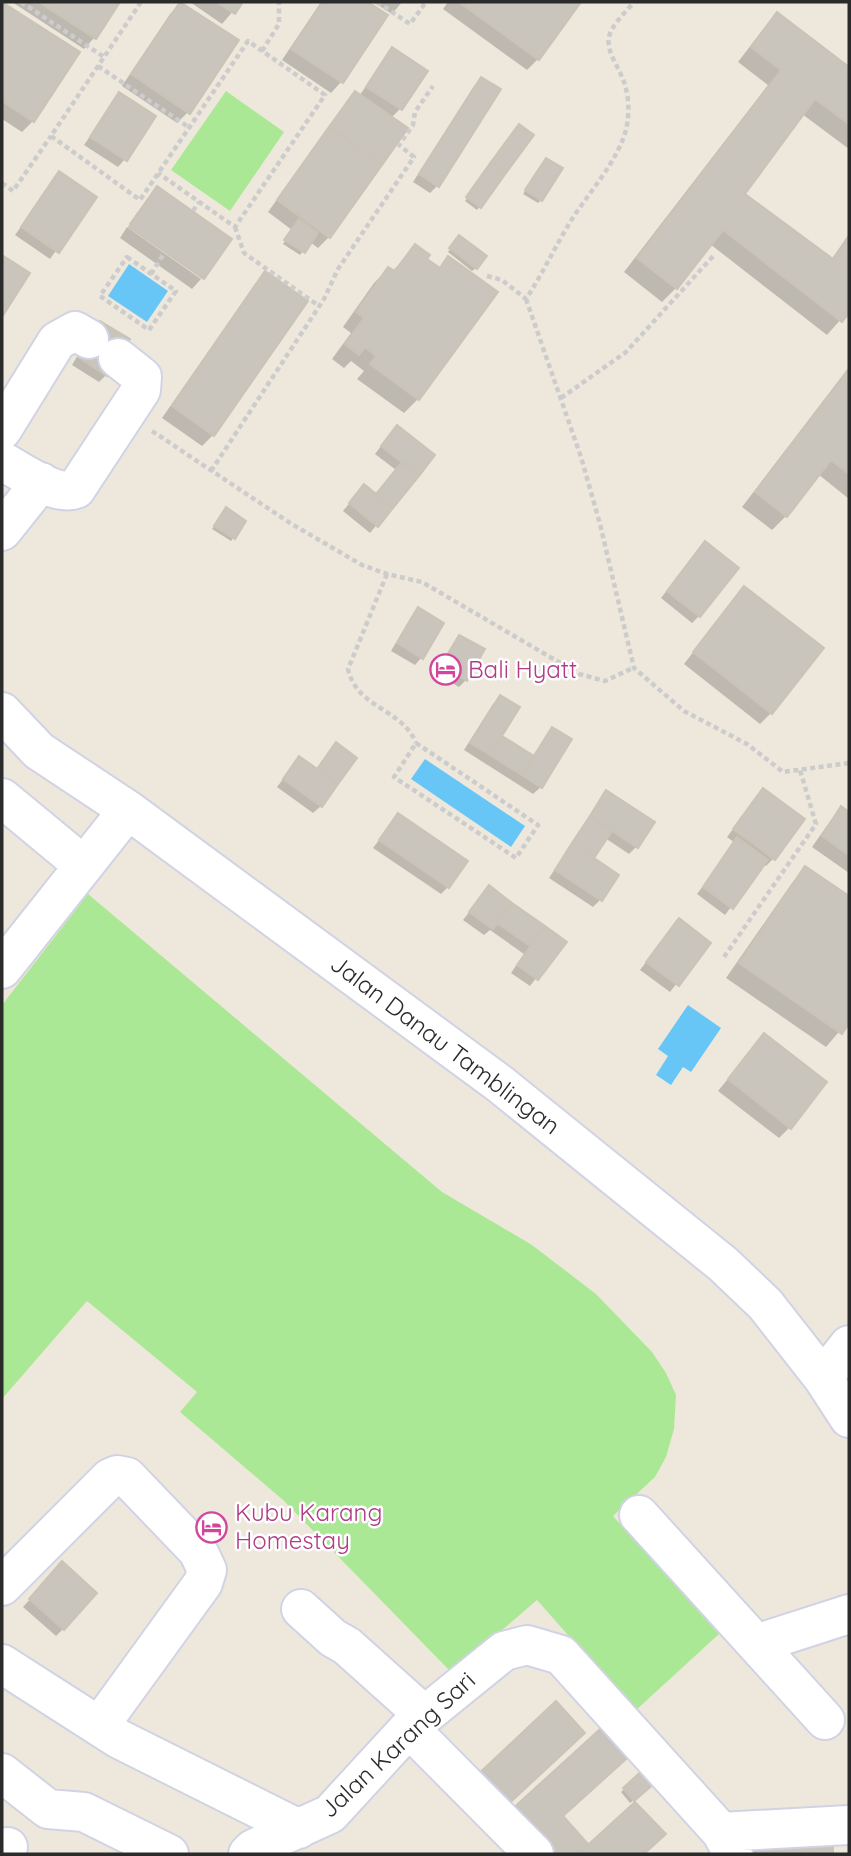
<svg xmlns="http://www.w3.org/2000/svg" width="851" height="1856" viewBox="0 0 851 1856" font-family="Quicksand,sans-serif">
	<rect width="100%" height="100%" fill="#eee8dc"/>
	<!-- grass -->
	<path fill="#abe895" d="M226,91L284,132L230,211L171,170Z
		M88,894L442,1192L532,1245L596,1294L652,1352L666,1373L676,1395L674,1429L666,1457L655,1477L613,1516L719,1634L635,1711L537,1600L452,1673L283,1500L180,1412L197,1392L87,1301L2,1399V1005Z"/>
	<!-- water -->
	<path fill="#68c6f7" d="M129,264L168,291L147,322L108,296Z
		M425,759L525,826L511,847L411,779Z
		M688,1005L721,1028L691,1072L683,1067L671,1085L656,1075L668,1056L658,1049Z"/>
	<!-- shadow -->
	<path fill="#0003" d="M12,2H118L94,38L84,49Z
		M190,2H241L222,24Z
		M321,2H365L386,16L341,82L331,93L282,60Z
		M373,2H402L392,14Z
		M448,2H579L538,59L527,70L443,9Z
		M181,3L188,112L177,123L122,86L170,14Z
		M2,4L77,52L33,121L22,132L2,119Z
		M778,14L849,70V149L802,114L743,195L831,260L849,234V310L827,335L710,244L676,288L662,302L624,272L768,85L738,62L764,28Z
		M393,49L425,72L400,109L391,118L406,129L329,237L318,248L310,242L300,255L283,244L292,230L268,212L348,100L355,93L359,96Z
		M481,79L437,186L430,193L413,182L474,86Z
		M119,94L125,159L118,167L84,145Z
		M543,163L541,200L538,203L523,194Z
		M486,171L503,175L477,210L465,201Z
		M59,174L94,197L50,259L15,235Z
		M157,188L203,277L129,224L147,199Z
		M127,227L201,279L192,289L120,238Z
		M456,240L476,268L472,271L448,252Z
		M415,246L425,259L438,269L449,259L418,399L404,413L357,379L364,371L351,361L344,368L332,359L351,333L343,327L374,283L388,269L392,272Z
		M265,273L213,435L202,446L162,418L255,284Z
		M93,330L106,375L99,382L72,365Z
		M849,367V499L818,474L786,516L772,530L742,507Z
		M390,434L433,456L370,533L343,511L357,494L375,496L396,470L375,454Z
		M223,513L234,537L231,541L212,529Z
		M698,550L699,616L692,623L661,598Z
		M734,599L771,713L760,724L684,664Z
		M418,610L422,657L415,665L391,651L411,617Z
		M460,637L466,680L459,687L435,673L453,644Z
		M500,697V736L533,757L553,729L570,740L541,787L533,794L464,750L493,704Z
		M336,744L321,806L313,813L277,787L299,758L316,770Z
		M763,790L773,859L766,866L763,864L725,915L697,894L735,843L727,837Z
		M607,793L636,847L629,854L605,838L592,859L600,900L593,907L549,878L600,800Z
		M842,809L849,814V873L812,847L831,820Z
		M398,815L448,887L441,894L373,848Z
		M806,869L849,898V1020L826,1047L726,978L792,883Z
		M489,887L564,942L530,986L511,973L524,954L490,930L484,935L463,920Z
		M672,928L709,943L670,992L640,970Z
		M764,1035L790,1127L779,1138L718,1091Z
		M55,1571L63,1629L56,1636L23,1607Z
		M646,1770L655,1781L630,1803L621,1792Z
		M561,1817L589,1847L663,1834L642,1854H528Z
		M758,1847L806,1852L810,1848L831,1847L832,1854H751Z"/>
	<!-- building -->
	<path fill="#c9c4bc" stroke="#c9c4b5" stroke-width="2" d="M2,2L80,52L34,122L2,101Z
		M39,2H120L96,39Z
		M180,2L239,40L190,114L131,74Z
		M216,2H243L235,14Z
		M323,2H368L388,15L343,83L291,49Z
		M459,2H581L539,60Z
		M777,12L849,67V124L815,99L745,194L833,259L849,237V313L842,322L723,230L677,289L637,258L781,70L751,47Z
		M392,47L428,71L402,110L366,87Z
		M481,77L501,89L439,187L419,174Z
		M355,91L408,128L382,165L329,127Z
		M119,92L156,116L127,161L90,137Z
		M519,124L534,135L506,173L491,162Z
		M329,127L382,165L330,238L277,200Z
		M546,158L563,168L542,201L525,190Z
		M491,162L506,173L481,208L466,197Z
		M59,171L97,197L59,253L21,227Z
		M157,186L232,239L204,279L129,227Z
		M299,219L318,233L305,253L284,240Z
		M459,235L487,256L477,269L449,248Z
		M415,244L430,255L427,259L440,268L448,256L498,292L419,400L370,364L376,356L365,347L359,355L345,344L364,318L356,312L388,267L395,271Z
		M2,255L30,273L2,317Z
		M265,271L308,301L214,436L172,406Z
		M100,321L130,339L107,376L78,357Z
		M849,369V474L831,460L787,517L755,492Z
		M397,425L435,455L419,476L381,446Z
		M402,462L419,476L393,508L376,494Z
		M364,484L393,508L378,527L349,503Z
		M226,507L246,521L235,539L214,526Z
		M705,541L739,568L700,617L667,591Z
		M744,586L824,648L772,714L693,652Z
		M418,607L444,623L423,659L397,643Z
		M459,635L485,649L467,681L441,666Z
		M500,695L520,707L490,755L470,743Z
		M552,727L572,739L542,788L522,775Z
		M502,736L534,756L522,775L490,755Z
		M336,742L357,758L338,784L317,769Z
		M299,756L338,784L322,807L283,779Z
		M763,788L805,819L775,860L733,829Z
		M606,790L655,822L638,848L590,816Z
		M841,806L849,812V855L822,836Z
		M398,813L468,861L449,888L379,840Z
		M590,816L612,831L594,858L572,843Z
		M737,837L768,860L733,909L703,887Z
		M572,843L619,875L602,901L555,870Z
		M805,866L849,896V1023L842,1034L739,963Z
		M489,885L512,903L493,929L469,912Z
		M512,903L545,926L530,946L497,923Z
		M679,918L711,943L679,986L646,962Z
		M545,926L567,942L538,980L517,965Z
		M764,1033L827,1082L791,1129L728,1079Z
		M62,1561L97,1593L64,1630L29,1599Z
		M556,1701L585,1733L502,1810L473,1779Z
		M609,1721L635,1751L563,1816L588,1844L577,1854H548L510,1811Z
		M646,1767L657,1781L634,1801L623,1788Z
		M635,1802L666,1834L644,1854H578Z
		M833,1845V1854H809V1846Z
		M757,1846H808V1854H757Z"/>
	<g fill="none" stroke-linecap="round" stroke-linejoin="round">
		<defs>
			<path id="minor" d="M2,430L57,341L75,331L89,339
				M2,461C21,471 55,497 76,489L141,390L142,377L118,358
				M2,531L41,482
				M2,712L39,751L128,810L500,1084L723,1264L765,1304L823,1378L849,1418
				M2,798L83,865
				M2,969L128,810
				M823,1378L849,1345
				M639,1515L825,1720
				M2,1586L110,1478L117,1475L127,1477L198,1551L207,1570L203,1583L100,1725
				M301,1609L333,1638L347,1646L424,1715
				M756,1644L849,1614
				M2,1664L119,1739L299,1829
				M409,1728L534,1854
				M2,1773L48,1809L84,1812L169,1854
				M721,1832L849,1825
				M2,1854L8,1847
				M248,1854L253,1849L330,1814L409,1728L504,1651L527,1645L561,1655L721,1832L733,1854"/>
		</defs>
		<!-- minor casing -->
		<use href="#minor" stroke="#d1d3e5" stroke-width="42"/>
		<!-- path -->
		<path stroke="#ccc" stroke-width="4.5" stroke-dasharray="5 3.5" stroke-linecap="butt" d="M21,2L104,57
			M141,2L51,136L140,200L248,41L325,95L235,227L158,173
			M377,2L410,24L426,2
			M262,51L279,24V2
			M98,66L190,128
			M2,183L13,191L51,136
			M193,211L199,202
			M235,227L244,253L319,306
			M127,257L176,291L149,330L100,296Z
			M151,274L165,252
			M487,276L502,280L526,299C541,276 552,253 566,229C583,199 610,172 623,139C630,122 630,99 624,82C619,67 606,52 609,37C612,24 626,12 634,2
			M526,299L581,457L600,524L634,668L684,711L747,744L783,772L849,763
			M561,398L626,352L715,254
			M152,431L290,523L362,565L387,574L422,582L579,674L605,681L633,668
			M211,471L324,299L338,269L414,157L399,145L413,125L415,112L433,86
			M387,574L348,669C357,709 402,708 416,743
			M416,743L538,825L516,858L394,777Z
			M724,957L816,824L800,770"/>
		<!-- minor -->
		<use href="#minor" stroke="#fff" stroke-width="38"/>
	</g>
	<!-- icons -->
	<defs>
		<symbol id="hotel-ring" viewBox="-11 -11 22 22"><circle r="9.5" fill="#fff" stroke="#d1479c" stroke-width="1.5"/><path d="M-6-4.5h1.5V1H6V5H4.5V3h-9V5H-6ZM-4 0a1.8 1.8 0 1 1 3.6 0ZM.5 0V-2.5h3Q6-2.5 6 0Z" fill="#d1479c"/></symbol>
	</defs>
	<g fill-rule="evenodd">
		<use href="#hotel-ring" x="428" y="652" width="35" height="35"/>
		<use href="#hotel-ring" x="194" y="1510" width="35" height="35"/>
	</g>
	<g text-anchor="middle" stroke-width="5" stroke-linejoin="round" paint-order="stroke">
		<!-- hotel labels -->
		<g font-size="24" fill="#b23c85" stroke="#fff" text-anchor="start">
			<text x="468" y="678">Bali Hyatt</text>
			<text x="235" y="1521">Kubu Karang<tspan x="235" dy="28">Homestay</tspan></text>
		</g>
		<!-- street labels -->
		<g font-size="24" fill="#2b2b2b" stroke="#fff">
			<text transform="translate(445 1045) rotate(37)" y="8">Jalan Danau Tamblingan</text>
			<text transform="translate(398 1745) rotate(-43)" y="8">Jalan Karang Sari</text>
		</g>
	</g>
	<!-- border -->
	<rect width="851" height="1856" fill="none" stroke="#2b2b2b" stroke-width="7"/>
</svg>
